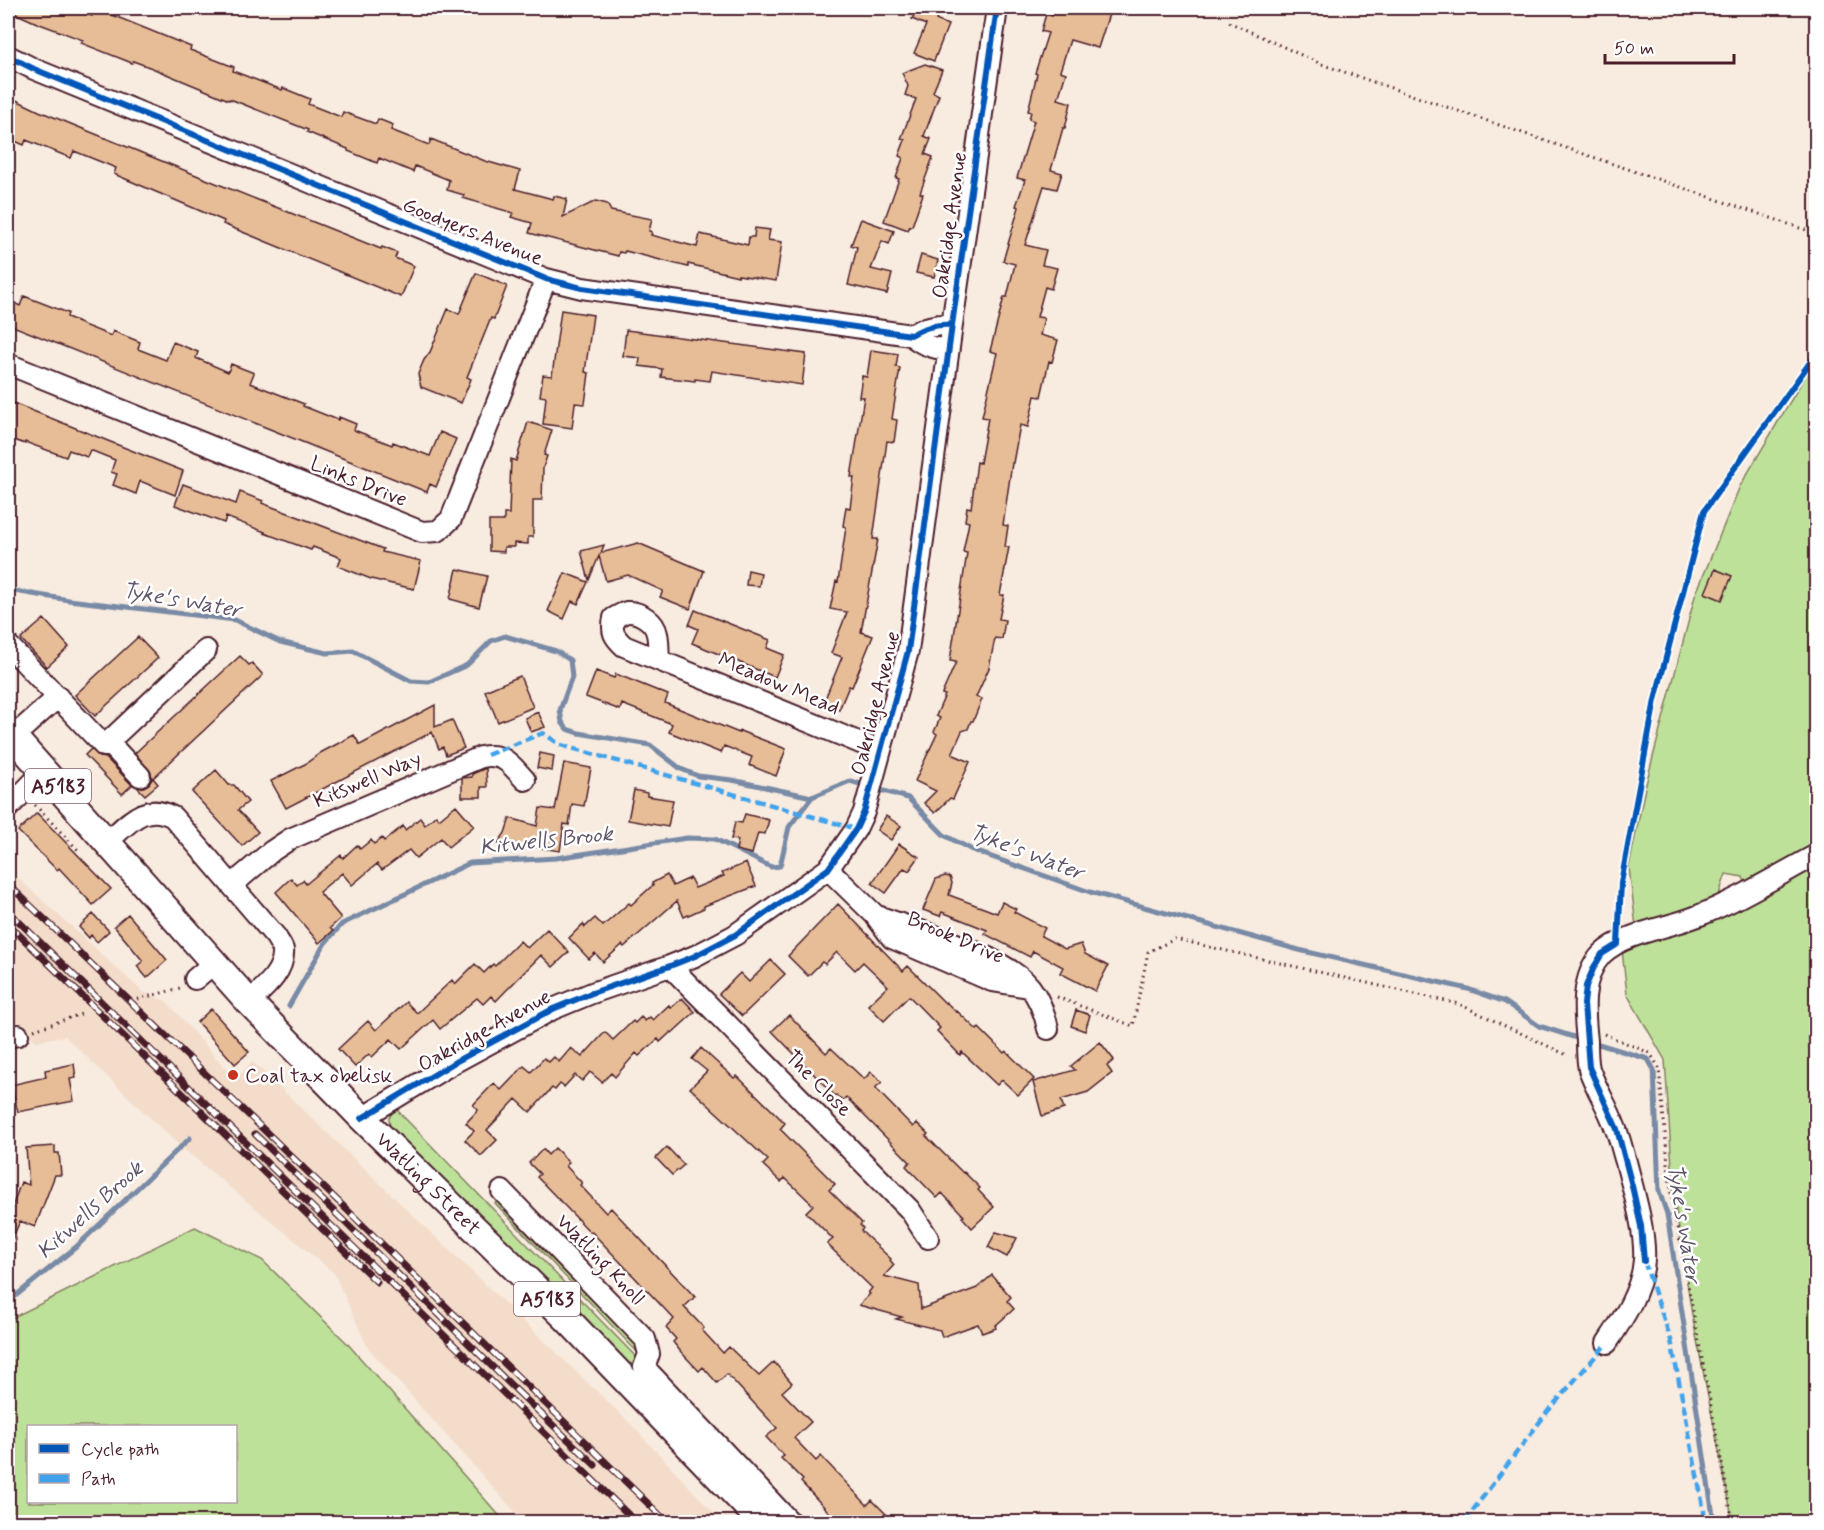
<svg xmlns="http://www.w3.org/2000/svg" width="1824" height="1530" viewBox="0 0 1824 1530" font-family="Mynerve,sans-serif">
	<rect width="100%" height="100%" fill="#f8ebe0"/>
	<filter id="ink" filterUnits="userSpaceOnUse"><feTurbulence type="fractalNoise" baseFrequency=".0167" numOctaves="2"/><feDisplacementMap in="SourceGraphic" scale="12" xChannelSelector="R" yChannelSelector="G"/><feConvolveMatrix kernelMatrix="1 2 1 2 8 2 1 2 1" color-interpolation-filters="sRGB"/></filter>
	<g filter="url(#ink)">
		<!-- built -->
		<path fill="#f3ddca" d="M8,869L143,992L166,1001L236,1080L252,1061L631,1424L722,1522H524L368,1348L334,1273L174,1141L65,1036L36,1041L8,1014Z"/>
		<!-- green -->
		<path fill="#bee19a" stroke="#848062" stroke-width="1.5" fill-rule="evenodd" d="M1816,358V844L1745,882L1743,877L1726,874L1718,897L1636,927L1629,867L1645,788L1695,596L1740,486Z
			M1816,861V1522H1733L1692,1315L1674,1197L1665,1060L1627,994L1622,950Z
			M395,1108L639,1360C635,1364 632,1364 626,1363L390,1128L389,1118Z
			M499,1200L640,1345V1355L495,1203Z
			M195,1227L262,1260L346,1342L505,1522H8V1320ZM236,1426V1502H28V1426Z"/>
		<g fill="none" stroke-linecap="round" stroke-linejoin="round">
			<!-- stream -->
			<path stroke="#788aa5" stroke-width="5" d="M8,590L69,600L235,620L280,642L327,653L353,651L411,681L429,682L467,665L491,641L505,636L556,651L570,660L572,677L560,710L562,722L567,729L579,733L650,745L681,769L698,776L732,780L812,797L850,781L908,798L944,835L972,850L1090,892L1299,950L1468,989L1505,1002L1539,1026L1583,1040
				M289,1006L325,943L342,924L470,863L556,858L687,838L715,839L771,867L780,866L789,827L812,797
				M1592,1042L1648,1059L1654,1070L1659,1191L1667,1214L1714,1522
				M8,1302L76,1247L190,1138"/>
		</g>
		<!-- building -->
		<path fill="#e7bd97" stroke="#4a1f2b" stroke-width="1.5" d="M8,8H71L92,16L95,8L191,47L190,50L234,67L233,71L282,90L283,88L310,99L308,104L341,117L343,112L376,124L378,119L393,125L391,130L429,145L431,139L485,161L520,171L515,189L553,199L554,196L567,199L563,217L596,201L607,204L611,211L652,219L649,231L652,232L651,235L697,247L700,234L748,245L749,237H754L755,228L770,230L768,240L782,242L776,281L738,275V276L688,264V267L625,251L624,253L619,252L618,256L529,233L532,223L511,217L513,213L463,198L464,195L447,190L449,180L415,166L413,172L379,158L377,163L348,151V149L307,132L308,130L230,99L229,100L152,68L133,61L132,63L81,43L83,40L37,23L8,10Z
			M917,8H941L936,20L948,25L934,61L914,53L926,25L912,19Z
			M1055,8H1111L1098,48L1070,40L1060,71L1066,73L1058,99L1071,103L1065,128H1063L1051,170L1062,173L1057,189L1044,186L1025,245L1046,250L1042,265L1057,268L1051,289L1045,287L1037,317L1044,318L1040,335L1058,340L1052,362L1049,361L1041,397L1035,396L1028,427L1020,425L1013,463H1012L1003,525L1008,526L1005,547H1009L1000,595H1004L999,619L1005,620L1002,639L995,638L989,668L976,697L982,699L973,721H971L968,729L962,731L952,754L970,762L953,799L950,798L935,813L924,803L936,791L915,781L937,734L934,732L940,718L936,716L945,695L942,694L956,662L950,661L967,553L963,552L969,522L965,521L967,507L971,508L977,462L980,463L988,418L982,417L997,353L990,351L1004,297H1007L1015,264L1003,261L1019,207L1016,206L1025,180L1017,178L1034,121L1029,119L1031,112L1028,111L1037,74L1035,73L1048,33L1041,31L1046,14L1052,16Z
			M925,64L942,70L933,92L939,95L924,136L931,139L925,154L933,157L920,193L923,194L912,226H910L908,230L884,221L899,179L896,178L903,158L899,156L905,140L901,139L916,99L905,95L908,86L902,73Z
			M12,98L39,111L228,188L381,249L382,247L397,253L395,258L414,266L401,297L223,224L224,221L114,174L116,168L74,151L71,158L26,140L24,145L8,138V108Z
			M861,219L894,231L889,244L882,241L871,269L892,274L887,294L848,285L857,247L851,245Z
			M921,255L938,260L934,277L916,273Z
			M476,273L507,286L494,319L491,318L467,377L471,379L461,403L421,387L418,374L424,360L430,352L448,309L459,314Z
			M24,296L68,313L67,317L77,321L76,322L111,336L113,331L140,342L138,349L166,360L173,342L198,352L196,358L228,372L231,364L254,373L250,383L304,404L303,406L338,420L339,417L356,424L354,430L392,445L393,442L430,456L440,432L456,439L436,487L430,484L427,492L8,324V300L20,306Z
			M561,310L593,315L585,372L589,373L585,404L575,403L572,428L543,424L546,397L540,396L543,375L552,376Z
			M626,330L806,354L802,385L712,371L710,381L695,379V381L661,377L662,369L639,366L640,358L623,356Z
			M871,350L898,354L896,367L900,368L892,419L897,420L894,442L887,441L873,539H878L861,632L873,636L852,687L849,686L839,710L823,704L842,657L831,653L847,612L830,609L836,581L838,582L846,527L843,526L846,507L850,508L854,477H851L864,397H859L862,376L867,377Z
			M8,401L183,471L175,495L140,481L136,494L113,485L117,474L111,472L115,460L90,450L87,457L69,450L66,457L25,442V444L8,438Z
			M528,422L552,430L544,455L547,456L543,468L542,500H533V537H528V544L514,543V547H504V552L489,551V521H504V514H509L511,459L516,461Z
			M183,484L236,504L240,492L263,501L262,503L383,549L382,552L421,561L414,589L371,579L338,566L341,558L313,547L311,550L264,533L265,532L226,517L224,523L175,505Z
			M638,543L704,571L690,609L660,597L663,591L628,575L606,581L599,556L589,580L581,551L604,545L601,553Z
			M457,569L487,576L479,607L450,599Z
			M1715,569L1732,576L1722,600L1705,593Z
			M748,570L761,573L759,586L746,585Z
			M565,573L588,582L578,604L572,601L564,619L548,611Z
			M695,610L770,640L767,648L784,655L775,677L692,643L698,629L689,625Z
			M44,619L69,647L47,667L21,639Z
			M138,637L158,658L95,716L75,695Z
			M240,656L249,665L252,663L263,675L153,778L158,784L145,795L138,788L143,787L149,784L152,779L151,773L135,753Z
			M596,671L614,678L616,674L668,695L665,703L739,733L740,731L786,749L776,776L749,765L752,757L724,746L721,753L669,732L672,724L622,704L620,710L586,697Z
			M520,676L533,707L498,722L485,691Z
			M435,705V727L452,720L464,748L446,755L443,747L439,749L432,732L286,808L271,781L305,764L322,752L354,735L360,745Z
			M538,712L545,727L531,732L525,718Z
			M91,749L100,757L106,758L132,785L122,794L85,755Z
			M540,753L554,756L552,771L537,768Z
			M564,763L591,768L584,806L572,804L569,825L564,824L560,851L516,844L510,852L498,843L505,833L510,818L537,826L540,808L555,810Z
			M486,768L487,787H481V797H462V778L472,777V774Z
			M216,770L229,785H234L248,802L238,810L258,832L242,846L192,792Z
			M634,790L647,793V796L673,800L668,827L628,820Z
			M456,805L474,826L448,847L441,838L416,858L409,850L382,870L377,864L352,885L342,873L319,892L341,918L330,928L333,931L319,943L276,892L291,878L297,885L303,880L306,884L341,855L343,858L357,845L360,849L371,840L374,844L382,838L384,841L403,826L405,830L420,818L425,825L436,815L439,819Z
			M37,813L111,889L93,905L59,868L57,870L18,831Z
			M745,814L769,820L765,834L758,833L752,854L736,850L738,840L731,839L735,822L742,823Z
			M886,816L901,826L891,840L877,830Z
			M899,844L919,857L909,871L904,868L886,893L872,883Z
			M746,863L756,886L704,906V908L684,917L677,901L624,947L622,945L603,962L595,953L589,959L569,938L583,924L585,927L595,918L603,926L629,903L631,905L653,885L652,883L667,875L673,886L690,878L695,888L724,876L722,873Z
			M945,876L950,877L952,883L949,895L997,913L1002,902L1016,909L1014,912L1045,928L1041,936L1065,949L1081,944L1085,954L1108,966L1095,991L1060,973L1063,967L1033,951L1030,957L985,934L987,930L942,912L940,916L923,910L936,879Z
			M838,904L903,971L908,966L945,1003L946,1002L956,1012L957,1011L977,1030L979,1028L1004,1053L1006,1051L1034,1079L1018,1095L1002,1080L997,1085L962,1052L960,1055L937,1031L940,1028L909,996L884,1021L868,1005L888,986L863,962L855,970L837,952L825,964L822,962L808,976L788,956Z
			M93,914L109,931L97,942L91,935L89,938L79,927Z
			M128,914L167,960L147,978L137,966L143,961L114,926Z
			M547,929L569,952L553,967L541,955L496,1001L491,996L483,1004L477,998L440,1029L433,1020L401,1049L391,1039L372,1057L369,1054L355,1067L338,1049L368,1021L376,1030L406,1002L417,1013L452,980L455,984L475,964L484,973L493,964L495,966L520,941L527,948Z
			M771,960L785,974L742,1016L719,994L740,973L749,982Z
			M682,998L695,1012L672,1033L671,1032L660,1042L658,1039L639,1056L636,1053L615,1077L611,1073L602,1082L590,1072L582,1081L575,1075L564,1087L560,1084L555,1090L552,1088L530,1112L516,1099L487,1130L497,1140L481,1156L465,1140L474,1131L466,1123L478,1110L473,1105L494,1083L501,1090L524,1066L531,1072L544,1058L549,1062L554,1057L559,1062L571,1048L582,1057L605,1032L613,1040L633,1021L635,1023L641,1017L645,1021L650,1017L653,1020L669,1005L671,1008Z
			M211,1009L249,1052L235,1064L197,1022Z
			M1076,1010L1090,1015L1085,1031L1071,1026Z
			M789,1015L826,1053L831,1048L864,1079L871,1072L882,1082L875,1088L913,1127L917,1123L928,1134L926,1136L963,1173L964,1172L980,1188L978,1190L994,1207L972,1228L962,1217L964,1216L942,1193L937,1198L906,1166L910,1162L846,1097L842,1101L836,1095L835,1096L772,1031Z
			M1100,1042L1114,1060L1107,1066L1112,1073L1088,1092L1061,1100L1064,1109L1042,1116L1033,1082L1075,1070L1071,1066Z
			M701,1048L734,1078L737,1076L785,1123L780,1129L835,1184L829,1190L862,1223L860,1225L863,1228L861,1231L891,1259L890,1260L894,1265L884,1276L919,1285L921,1309L977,1288L992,1275L1011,1297L1007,1301L1014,1309L995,1326L996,1328L982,1333L978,1324L942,1337L940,1330L896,1319L902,1317L859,1305L870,1294L868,1293L872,1288L827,1244L833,1239L806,1212L813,1205L785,1178L781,1182L763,1165L768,1160L690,1088L707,1071L692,1059Z
			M74,1064L76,1078L70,1079L74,1101L18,1112L11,1085L46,1077L45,1070Z
			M55,1146V1153H59L61,1175H55L35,1227L20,1221L8,1249V1219L21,1182L29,1185L26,1148Z
			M667,1147L684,1165L672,1175L656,1158Z
			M555,1148L569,1162L566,1166L582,1183L580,1185L606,1213L611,1208L695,1297L684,1307L704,1328L702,1330L723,1353L729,1347L759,1376L774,1362L792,1383L782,1392L811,1422L794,1438L816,1461L821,1456L867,1505L872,1500L894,1522H838L801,1482L803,1480L781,1458L784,1456L766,1437L777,1428L739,1387L727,1374L717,1383L703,1367L699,1371L681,1352L673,1342L676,1339L666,1328L674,1319L591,1231L590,1232L537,1177L540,1174L529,1163L543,1149L548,1155Z
			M996,1232L1017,1238L1007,1257L988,1247Z"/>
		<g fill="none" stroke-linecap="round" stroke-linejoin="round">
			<defs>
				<path id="minor" d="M8,56L34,69L546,279L582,288L911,335C925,327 936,324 952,325
					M911,335C922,345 933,348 948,350
					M8,364L422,532L438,531L451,519L546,279
					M9,646L104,746L206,650
					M659,659C658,651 659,642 657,634C655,622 640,611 627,612C623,613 618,616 614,618C611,632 614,637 624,646L880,751
					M13,737L58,697
					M109,743L140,776
					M8,808L44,771
					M107,842C128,824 144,801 173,817L276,937C278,941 282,946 283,950C285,972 263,989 249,1002
					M828,869L875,915L892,938L992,981L1029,987
					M233,884L272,851L290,839L481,757C504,752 511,765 525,780
					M875,915C915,930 1004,955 1030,987C1039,999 1045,1014 1048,1029
					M670,966L910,1210L928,1238
					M195,979L214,963
					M8,1037L18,1035
					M362,1118L455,1062L553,1009L592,993L670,966L695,956L735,935L828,869L856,829L864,812L908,651L952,325L997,8
					M502,1191L645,1339L649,1354L644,1367L790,1522
					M1607,1343C1623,1319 1642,1290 1644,1260C1646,1232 1633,1189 1626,1162C1622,1150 1620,1138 1615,1127C1608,1107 1596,1089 1589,1069C1587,1060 1587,1050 1587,1041C1584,1013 1580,977 1602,954C1624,933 1667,928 1695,917C1737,901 1777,876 1816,855"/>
				<g id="major">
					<path id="s1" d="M8,731L249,1002L362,1118L567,1319L762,1522"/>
				</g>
			</defs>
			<!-- minor casing -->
			<use href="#minor" stroke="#4a1f2b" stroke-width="24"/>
			<!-- major casing -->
			<use href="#major" stroke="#4a1f2b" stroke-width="30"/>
			<!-- path -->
			<path stroke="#4a1f2b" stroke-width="3" stroke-dasharray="1.5 4.5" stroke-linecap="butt" d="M1229,22L1321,64L1806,230H1816
				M35,805L79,851
				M1057,997L1133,1026L1148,952L1175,939L1459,1004L1569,1056
				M132,1001L180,988
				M34,1030L84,1013
				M1604,1034L1650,1053L1659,1068L1671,1195L1733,1522"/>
			<!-- minor -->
			<use href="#minor" stroke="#fff" stroke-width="20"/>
			<!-- major -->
			<use href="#major" stroke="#fff" stroke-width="26"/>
			<defs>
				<path id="rail" d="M8,884L340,1203L667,1522
					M8,911L636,1522
					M8,924L377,1282
					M255,1134L516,1390L595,1465"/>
			</defs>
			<!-- rail casing -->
			<use href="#rail" stroke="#4a1f2b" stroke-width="7"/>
			<!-- rail -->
			<use href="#rail" stroke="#fff" stroke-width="4.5" stroke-dasharray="14" stroke-linecap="butt"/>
			<!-- quiet -->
			<path stroke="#40a2eb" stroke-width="4.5" stroke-dasharray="9 4.5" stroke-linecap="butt" d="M487,755L543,733L561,745L856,829
				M1644,1261L1671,1340L1706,1522
				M1464,1522L1548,1411L1607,1343"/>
			<defs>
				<path id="cycleway" d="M8,56L34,69L546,279L582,288L911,335C925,327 936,324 952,325
					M362,1118L455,1062L553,1009L592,993L670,966L695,956L735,935L828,869L856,829L864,812L908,651L952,325L997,8
					M1644,1261L1641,1226L1632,1186L1617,1129L1589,1067L1584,1004L1586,986L1594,967L1602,954L1618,944L1621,883L1655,700L1704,511L1816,354"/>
			</defs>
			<!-- cycleway casing -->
			<use href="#cycleway" stroke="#fff" stroke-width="10"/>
			<!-- cycleway -->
			<use href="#cycleway" stroke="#0057b8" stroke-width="6"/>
		</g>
	</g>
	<!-- markers -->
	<circle fill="#c8321e" stroke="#fff" stroke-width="2" cx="233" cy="1075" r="6"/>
	<g text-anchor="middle" stroke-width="5" stroke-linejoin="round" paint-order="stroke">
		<!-- shield labels -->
		<g fill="#fff" stroke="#80626b" stroke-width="1.5">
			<rect x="25" y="769" width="66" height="34" rx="4.5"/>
			<rect x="514" y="1282" width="66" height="34" rx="4.5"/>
		</g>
		<g font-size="20" font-weight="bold" fill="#4a1f2b">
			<text x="58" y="793">A5183</text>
			<text x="547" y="1306">A5183</text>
		</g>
		<!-- street labels -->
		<g font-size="21" fill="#4a1f2b" stroke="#fff">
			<text transform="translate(949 225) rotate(-82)" y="7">Oakridge Avenue</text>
			<text transform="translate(473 231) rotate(22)" y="7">Goodyers Avenue</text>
			<text transform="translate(359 481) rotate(22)" y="7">Links Drive</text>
			<text transform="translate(779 683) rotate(23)" y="7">Meadow Mead</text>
			<text transform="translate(875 703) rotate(-76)" y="7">Oakridge Avenue</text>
			<text transform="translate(367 779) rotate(-23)" y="7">Kitswell Way</text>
			<text transform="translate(956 937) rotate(23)" y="7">Brook Drive</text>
			<text transform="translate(484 1030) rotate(-29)" y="7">Oakridge Avenue</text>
			<text transform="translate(819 1083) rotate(45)" y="7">The Close</text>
			<text dy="7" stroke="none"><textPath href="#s1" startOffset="618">Watling Street</textPath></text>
			<text transform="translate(601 1259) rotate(46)" y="7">Watling Knoll</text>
		</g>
		<!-- poi labels -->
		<g font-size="21" fill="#4a1f2b" stroke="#fff" text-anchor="start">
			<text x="245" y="1082">Coal tax obelisk</text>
		</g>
		<!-- water labels -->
		<g font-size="22" font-style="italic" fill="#615568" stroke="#fff">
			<text transform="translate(182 599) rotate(10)" y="8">Tyke's Water</text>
			<text transform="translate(546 839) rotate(-6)" y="8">Kitwells Brook</text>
			<text transform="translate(1027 851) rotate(21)" y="8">Tyke's Water</text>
			<text transform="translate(89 1209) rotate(-42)" y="8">Kitwells Brook</text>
			<text transform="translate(1685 1223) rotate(81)" y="8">Tyke's Water</text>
		</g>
	</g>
	<!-- margin -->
	<rect width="1824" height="1530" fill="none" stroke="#fff" stroke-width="30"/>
	<rect x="15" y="15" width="1794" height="1500" fill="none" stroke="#4a1f2b" stroke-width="2" filter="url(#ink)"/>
	<!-- legend -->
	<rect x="27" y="1425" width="210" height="78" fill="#ffffff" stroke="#b7a5aa" stroke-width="1.5"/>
	<rect x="39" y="1444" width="30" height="9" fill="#0057b8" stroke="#b7a5aa" stroke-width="1.5"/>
	<text x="81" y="1455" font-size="18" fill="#4a1f2b">Cycle path</text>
	<rect x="39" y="1474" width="30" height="9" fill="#40a2eb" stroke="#b7a5aa" stroke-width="1.5"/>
	<text x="81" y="1485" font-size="18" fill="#4a1f2b">Path</text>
	<!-- scale -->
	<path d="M1605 54v9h129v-9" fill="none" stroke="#4a1f2b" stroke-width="3"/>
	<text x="1614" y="54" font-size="18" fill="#4a1f2b" stroke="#ffffff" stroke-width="4.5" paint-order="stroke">50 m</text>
</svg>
